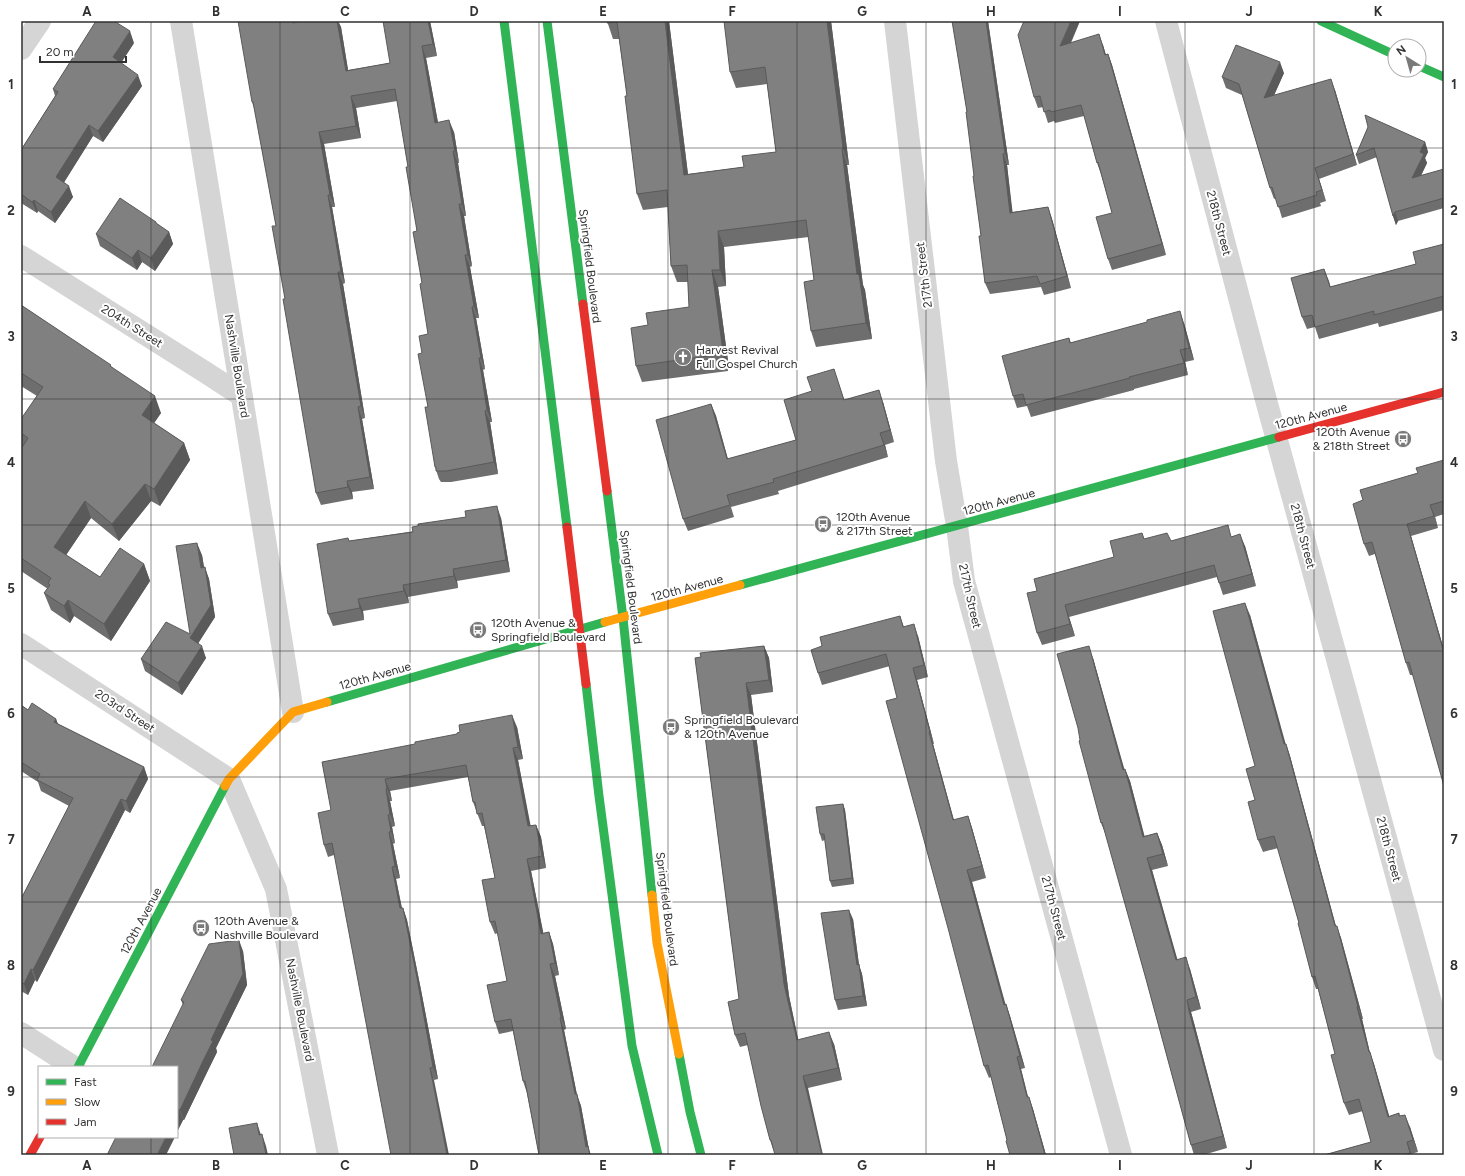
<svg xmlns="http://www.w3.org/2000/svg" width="1465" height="1176" viewBox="0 0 1465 1176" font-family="Figtree,sans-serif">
	<rect width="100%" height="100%" fill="#fff"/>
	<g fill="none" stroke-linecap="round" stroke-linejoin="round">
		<!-- street -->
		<path stroke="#d5d5d5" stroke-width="22" d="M181,21L293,712
			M895,21L946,461L957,526L964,581L1121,1155
			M1166,21L1266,400L1444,1050
			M21,49L40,21
			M21,256L205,372L242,396
			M21,644L229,779L276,889L328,1155
			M21,1033L74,1067"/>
		<!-- fast -->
		<path stroke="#30b455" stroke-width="9" d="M504,21L567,527
			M547,21L583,304
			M1321,21L1395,55
			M1419,66L1444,77
			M607,491L623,618L652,895
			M740,585L1279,437
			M586,684L599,796L632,1046L658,1155
			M327,702L605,622
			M679,1054L690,1112L701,1155
			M78,1067L225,786"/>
		<!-- slow -->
		<path stroke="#ff9f0a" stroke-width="9" d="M605,622L740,585
			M225,786L229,779L293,712L327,702
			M652,895L657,943L679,1054"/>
		<!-- jam -->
		<path stroke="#e5322d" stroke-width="9" d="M583,304L607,491
			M1279,437L1444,392
			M567,527L586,684
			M30,1155L40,1137"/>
	</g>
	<!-- wall -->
	<path fill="#6e6e6e" d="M303,21H338L341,27L348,70L390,63L430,21L437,56L426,58L438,122L454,132L459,163H458L466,216H464L472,266L470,267L479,318H476L485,369L483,370L492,422H490L498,474L451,482H441L439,479L435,467L422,353L428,334L422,283L417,231L408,167L397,101L356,108L361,138L324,144L335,207H332L345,283L343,284L365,418L362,419L374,489L352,492L353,499L321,505L316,493L285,299L276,226L255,111L252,102L295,22Z
		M607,21H669L688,174L744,167L776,152L767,84L736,88L730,72L831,21L849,165H847L854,217L863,285L865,290L872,339L816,347L811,331L814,280L809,237L724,247L726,286L718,287L728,361V371L642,382L636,366L648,325L689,307L688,282H677L671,266L668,207L643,210L637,194L627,96L619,39H613Z
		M952,21H988L1009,165H1007L1012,212L1048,207L1052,219L1071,288L1044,295L1041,287L990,294L985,283L981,236L967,112Z
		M1080,21L1071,43L1103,45L1106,55L1108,54L1112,65L1166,255L1112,270L1108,259L1112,213L1101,174L1097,163L1084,116L1055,123L1054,121L1048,123L1043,107L1038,108L1034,97Z
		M134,43L121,63L142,86L103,142L93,136L64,182L73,197L55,223L38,211L37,213L21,203V150L55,96L53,89Z
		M1284,73L1274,95L1335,90L1357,165L1319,179L1326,201L1320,203L1321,206L1282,218L1276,198L1274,199L1270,188L1242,95L1226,88L1222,77Z
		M1368,127L1425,142L1428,152L1425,158L1427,163L1421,176L1444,169V208L1398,221L1396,225L1393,216L1377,157L1359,164L1356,155Z
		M157,224L169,232L173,244L155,271L142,262L137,270L100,246L96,234Z
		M1444,244V310L1379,327L1378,323L1319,339L1315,327L1307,329L1302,317L1324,269L1330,287L1416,264Z
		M21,305L112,367L161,413L154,423L184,443L190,460L160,506L151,501L119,541L91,518L66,555L100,577L144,564L150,581L111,641L74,616L70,623L51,610L44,593L48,589L21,571V449L22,447L21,446V420L37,396L21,386Z
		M1184,323L1194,360L1185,362L1188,375L1134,389V390L1031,417L1027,406L1017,408L1013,396L1069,338L1071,343Z
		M834,369L844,400L883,402L894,442L885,445L888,457L778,491L779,494L731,507L734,517L688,531L683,519L711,404L716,416L728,459L796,440L812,391Z
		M1444,460V514L1435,517L1438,528L1411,536L1444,650V786L1413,675H1410L1406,663L1375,554L1369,556L1364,544L1363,500Z
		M501,518L510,572L457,581L458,588L408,597L409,603L363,611L364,620L333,626L328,614L348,538L349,541Z
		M1232,537L1245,546L1256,586L1223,595L1217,577L1069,617L1075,636L1042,645L1037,633V591L1114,557L1145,539L1171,541Z
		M202,555L204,567L209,579L215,617L198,643L206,658L182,695L145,671L141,659L190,634Z
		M1250,615L1285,744H1286L1290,756L1336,926L1341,938L1363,1019H1362L1370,1053L1374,1064L1389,1116L1399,1113L1400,1116L1410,1127L1418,1152L1411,1154L1412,1155H1324L1371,1142L1363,1111L1349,1115L1344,1103L1335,1054L1318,989H1316L1312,977L1299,923L1278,848L1263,852L1258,840L1255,800V766Z
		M900,616L904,627L918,636L928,677L917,680L934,744H933L954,820L968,816L972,828L986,878L972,882L1005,1005L1006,1004L1010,1016L1025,1068L1021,1069L1028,1097L1033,1109L1046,1155H1010L1007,1140L991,1077L989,1078L984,1066L890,666L822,685L818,673L822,646Z
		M764,646L769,658L773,692L751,695L789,996L798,1040L834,1044L842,1080L808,1088L773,1149L770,1140L748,1045L740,1047L735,1035L739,999L695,658Z
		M1093,658L1124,770L1125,769L1130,781L1144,836L1157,833L1162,845L1168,866L1152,870L1177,960L1190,969L1201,1009L1191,1012L1194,1023L1227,1148L1203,1155H1194L1191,1145L1146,979L1106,835L1101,823L1080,740Z
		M21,705L28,710L56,719L58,724L144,767L148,779L130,813L125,810L37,982L35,980L28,995L21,991V899L69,806L41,791L38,782L21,771Z
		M517,727L523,759L518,760L530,826L536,825L541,837L546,868L531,871L543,933L549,932L553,944L559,975L555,976L566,1029L564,1030L577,1095L581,1106L589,1150L591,1155H539L527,1093L523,1081L513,1031L499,1034L495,1022L507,981L498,933L495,934L490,922L495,878L484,826H482L473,802L468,777L390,791L392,801H390L395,826L392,827L395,843L393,844L400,878L396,879L402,908H403L407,920L421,990L438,1079L434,1080L334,855L328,857L324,845L331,810L322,762Z
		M843,804L845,810L854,884L832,887L830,881L825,840L822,841L820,834Z
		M853,919L859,965L862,974L867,1006L838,1010L835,1000Z
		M243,951L247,985L216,1048L217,1052L208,1070L184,1120H183L177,1132V1067L183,1005L181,1000Z"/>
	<!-- shaded-wall -->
	<path fill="#5a5a5a" d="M337,21H338L341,27L350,82L346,71Z
		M428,21H430L437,56L433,44Z
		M665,21H669L690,191L684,175Z
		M827,21H831L849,165L843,148Z
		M986,21H988L1009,165L1005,153Z
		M1071,21H1080L1064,57L1060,46Z
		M130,31L134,43L117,69L113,57Z
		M1099,34L1103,45L1109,66L1105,55Z
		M422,46L426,58L440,134L435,123Z
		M1108,54L1112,65L1166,255L1162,244Z
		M1280,62L1284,73L1268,109L1264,98Z
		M138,75L142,86L103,142L98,131Z
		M1331,79L1335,90L1357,165L1353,154Z
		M351,96L356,108L361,138L356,126Z
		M449,120L454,132L459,163L455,151Z
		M89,125L93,136L60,189L56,177Z
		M319,132L324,144L335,207L330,195Z
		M1425,142L1428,152L1425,158L1427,163L1415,187L1412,178L1420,152Z
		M842,149L847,165L863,285L865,290L872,339L866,323L857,274Z
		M453,151L458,163L466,216L462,204Z
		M1003,154L1007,165L1014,224L1010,213Z
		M1315,168L1319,179L1326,201L1322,190Z
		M69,186L73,197L55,223L51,212Z
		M328,195L332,207L345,283L341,272Z
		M34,200L38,211L37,213L32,202Z
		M459,204L464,216L472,266L468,255Z
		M1048,207L1052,219L1071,288L1067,276Z
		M1395,212L1398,221L1396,225L1393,216Z
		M718,231L724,247L726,286L720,270Z
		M169,232L173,244L155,271L151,258Z
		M138,250L142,262L137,270L132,258Z
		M465,255L470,267L479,318L474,306Z
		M1324,269L1329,281L1334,299Z
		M712,270L718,287L728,361V371L722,354Z
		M338,272L343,284L365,418L361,406Z
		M472,307L476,318L485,369L481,358Z
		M1180,311L1184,323L1194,360L1189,348Z
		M1180,350L1185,362L1188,375L1184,363Z
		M479,358L483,370L492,422L487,410Z
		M879,390L883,402L894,442L890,430Z
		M155,396L161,413L148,432L142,415Z
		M711,404L716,416L731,471L727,459Z
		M358,407L362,419L374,489L370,477Z
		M485,411L490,422L498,474L494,462Z
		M880,433L885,445L888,457Z
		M184,443L190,460L160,506L154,489Z
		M347,481L352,492L353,499L348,487Z
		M145,484L151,501L119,541L112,524Z
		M85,501L91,518L60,564L54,547Z
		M1430,505L1435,517L1438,528L1434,516Z
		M497,506L501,518L510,572L506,560Z
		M1407,524L1411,536L1444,650V653Z
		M1240,534L1245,546L1256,586L1252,574Z
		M197,543L202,555L206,580L201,568Z
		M144,564L150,581L111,641L104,624Z
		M205,567L209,579L215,617L194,650L190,638Z
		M453,569L457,581L458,588L454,576Z
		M403,585L408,597L409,603L404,591Z
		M358,599L363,611L364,620L360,608Z
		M68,600L74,616L70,623L64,606Z
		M1245,603L1250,615L1289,756L1284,744Z
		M1065,605L1069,617L1075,636L1070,624Z
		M914,624L918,636L928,677L924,665Z
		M202,646L206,658L182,695L178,683Z
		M764,646L769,658L773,692L769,680Z
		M1089,646L1093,658L1128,782L1123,770Z
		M913,668L917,680L934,744L930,732Z
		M746,683L751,695L789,996L801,1052L797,1040L784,984Z
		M512,715L517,727L523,759L518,747Z
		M56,719L60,730L54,722Z
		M929,732L933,744L957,832L953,820Z
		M1286,744L1290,756L1339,938L1335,926Z
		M513,748L518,760L533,838L528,826Z
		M144,767L148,779L130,813L126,801Z
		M1125,769L1130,781L1148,849L1143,837Z
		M385,779L390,791L392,801L387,788Z
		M386,789L390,801L395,826L390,814Z
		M121,799L125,810L37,982L33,970Z
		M843,804L845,810L854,884L852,878Z
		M388,815L392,827L395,843L391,831Z
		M968,816L972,828L986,878L982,866Z
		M536,825L541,837L546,868L542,856Z
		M389,832L393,844L400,878L395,866Z
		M1157,833L1162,845L1168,866L1163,854Z
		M1147,858L1152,870L1181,972L1176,960Z
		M527,859L531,871L546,946L541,934Z
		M392,867L396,879L404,920L400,908Z
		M967,870L972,882L1009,1017L1004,1005Z
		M403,908L407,920L421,990L438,1079L433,1067Z
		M849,910L853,919L859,965L862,974L867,1006L863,996L857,965Z
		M1337,926L1341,938L1363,1019L1358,1007Z
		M549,932L553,944L559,975L555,963Z
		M239,940L243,951L247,985L216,1048L217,1052L184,1120L180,1110L211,1040Z
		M1186,957L1190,969L1201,1009L1196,997Z
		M550,964L555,976L566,1029L561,1017Z
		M31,969L35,980L28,995L24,984Z
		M1187,1000L1191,1012L1194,1023L1227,1148L1223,1136L1189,1011Z
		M1006,1004L1010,1016L1025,1068L1020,1056Z
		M1357,1007L1362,1019L1370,1053L1374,1064L1393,1129L1388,1117L1369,1052Z
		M560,1018L564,1030L577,1095L581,1106L589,1150L591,1155H589L586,1147Z
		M829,1032L834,1044L842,1080L838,1068Z
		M1017,1057L1021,1069L1031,1109L1027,1097Z
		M430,1068L434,1080L449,1155H447Z
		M803,1076L808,1088L823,1155H822Z
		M1029,1097L1033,1109L1046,1155H1045Z
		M179,1109L183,1120L177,1132V1113Z
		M1405,1115L1410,1127L1418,1152L1413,1140Z
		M257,1123L261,1135H259Z
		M262,1134L266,1146L268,1155H266Z
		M166,1137H175L166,1155H157Z
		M1407,1142L1412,1155H1411Z"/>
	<!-- building -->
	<path fill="#808080" stroke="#5a5a5a" d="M96,21H114L130,31L113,57L138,75L98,131L89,125L56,177L69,186L51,212L34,200L32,202L21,194V150L58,92L53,89Z
		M238,21H293V23L303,21H337L346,71L390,63L383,21H428L433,44L422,46L435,123L449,120L455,151H453L462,204H459L468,255H465L474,306L472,307L481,358H479L487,410L485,411L494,462L446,471H436V467H435L425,407H428L418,354L422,353L419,336L428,334L420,284L422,283L413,232L417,231L406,167H408L395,89L351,96L356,126L319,132L330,195H328L341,272H338L361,406L358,407L370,477L347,481L348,487L316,493L283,299H285L272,226H276L253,102H252Z
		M607,21H665L684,175L744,167L742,156L776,152L765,67L730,72L724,21H827L843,148L842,149L848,201L857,274H859L866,323L811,331L804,282L814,280L806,220L718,231L720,270H712L722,344V354L636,366L631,328L648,325L646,313L689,307L687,265L671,266L667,190L637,194L625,96H627L617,22L607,23Z
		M952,21H986L1005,153L1003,154L1010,213L1048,207L1067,276L1040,284L1037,276L985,283L979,236H981L973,176H974L966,112H967Z
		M1024,21H1071L1060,46L1099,34L1105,55L1108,54L1162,244L1108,259L1096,217L1112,213L1098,162L1097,163L1081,105L1051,112L1050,110L1044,112L1040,96L1034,97L1018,35Z
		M1236,45L1280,62L1264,98L1331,79L1353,154L1315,168L1322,190L1316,192L1317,195L1278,207L1272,187L1270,188L1239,84L1222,77Z
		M1365,115L1425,142L1420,152L1424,154L1412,178L1444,169V198L1395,212L1393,216L1374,148L1356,155L1368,127Z
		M120,198L156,222V223L169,232L151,258L138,250L132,258L96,234Z
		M1444,244V296L1374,315V311L1315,327L1312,315L1302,317L1291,278L1324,269L1330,287L1416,264L1413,252Z
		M21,305L111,365L110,366L155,396L142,415L184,443L154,489L145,484L112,524L85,501L54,547L100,577L120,548L144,564L104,624L68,600L64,606L44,593L50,585L48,583L51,578L21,558V449L28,438L21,433V419L43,387L21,373Z
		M1180,311L1189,348L1180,350L1184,363L1129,377L1130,378L1026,405L1023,394L1013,396L1002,356L1069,338L1070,343L1147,322V320Z
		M834,369L844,400L879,390L890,430L880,433L884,445L773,479L774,482L727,495L730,505L683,519L656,420L711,404L727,459L796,440L784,400L812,391L807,377Z
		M1444,460V501L1430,505L1434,516L1407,524L1444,653V786L1409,662L1406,663L1372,542L1364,544L1353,504L1363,500L1360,490L1418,473L1416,468Z
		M497,506L506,560L453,569L454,576L403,585L404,591L358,599L360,608L328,614L317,544L348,538L349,541L413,532L412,527L418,526V524L466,517L465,511Z
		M1228,525L1231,537L1240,534L1252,574L1219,583L1214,565L1065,605L1070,624L1037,633L1027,593L1037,591L1034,579L1114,557L1110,541L1142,533L1144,539L1167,533L1171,541Z
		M197,543L201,568L205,567L211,605L190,638L202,646L178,683L141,659L166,622L190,634L176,546Z
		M1245,603L1284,744H1286L1335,926H1337L1358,1007H1357L1369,1052H1370L1388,1117L1399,1113V1116L1405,1115L1413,1140L1407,1142L1410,1153L1402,1155H1324L1371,1142L1359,1099L1344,1103L1331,1055L1335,1054L1315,976L1312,977L1298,923H1299L1274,836L1258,840L1248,802L1255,800L1246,769L1255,766L1213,611Z
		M900,616L903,627L914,624L924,665L913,668L930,732H929L953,820L968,816L982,866L967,870L1004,1005L1006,1004L1020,1056L1017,1057L1027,1097H1029L1045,1155H1010L1006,1141L1007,1140L988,1065L984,1066L948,928L886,701L897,698L886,654L818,673L811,650L822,646L820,637Z
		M764,646L769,680L746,683L784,984L797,1040L829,1032L838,1068L803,1076L822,1155H775L771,1140H770L761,1106L745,1033L735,1035L728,1002L739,999L695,658L701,657L700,653Z
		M1089,646L1123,770L1125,769L1143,837L1157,833L1163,854L1147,858L1176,960L1186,957L1196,997L1187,1000L1189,1011L1223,1136L1191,1145L1146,979L1102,822L1101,823L1079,741L1080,740L1078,728L1057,654Z
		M32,703L56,719L54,722L144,767L126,801L121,799L33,970L31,969L24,984L21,982V899L73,798L37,780L40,774L21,762V705L28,710Z
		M512,715L518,747L513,748L528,826L536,825L542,856L527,859L541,934L549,932L555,963L550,964L561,1017L560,1018L575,1094H577L586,1147L588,1146L590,1155H539L525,1081H523L511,1019L495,1022L487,985L507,981L495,921L490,922L482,880L495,878L482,813L477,814L475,802H473L466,765L385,779L387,788L386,789L390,814L388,815L391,831L389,832L395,866L392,867L400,908H403L417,978L433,1067L430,1068L447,1155H391L332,843L324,845L318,813L331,810L322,762L415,744V742L457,734V733L460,732L459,725Z
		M843,804L852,878L830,881L824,834H820L816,807Z
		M849,910L857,965L859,964L863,996L835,1000L821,913Z
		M239,940L243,974L211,1040L213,1041L204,1059L180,1110L179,1109L177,1113V1067H152L184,1002L181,1000L209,944Z
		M257,1123L259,1135L262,1134L266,1155H234L229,1128Z
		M116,1137H166L157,1155H107Z"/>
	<!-- grid -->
	<path fill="none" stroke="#313131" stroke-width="1" stroke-opacity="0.55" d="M151,21V1067M280,21V1155M410,21V1155M539,21V1155M668,21V1155M797,21V1155M926,21V1155M1055,21V1155M1185,21V1155M1314,21V1155M21,148H1444M21,274H1444M21,399H1444M21,525H1444M21,651H1444M21,777H1444M21,902H1444M21,1028H1444M151,1137V1155"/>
	<!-- icons -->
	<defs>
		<symbol id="church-disc" viewBox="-11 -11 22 22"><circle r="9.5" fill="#797979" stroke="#fff"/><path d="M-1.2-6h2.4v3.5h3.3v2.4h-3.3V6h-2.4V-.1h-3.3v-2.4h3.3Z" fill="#fff"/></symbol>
		<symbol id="bus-disc" viewBox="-11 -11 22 22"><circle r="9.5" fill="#797979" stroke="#fff"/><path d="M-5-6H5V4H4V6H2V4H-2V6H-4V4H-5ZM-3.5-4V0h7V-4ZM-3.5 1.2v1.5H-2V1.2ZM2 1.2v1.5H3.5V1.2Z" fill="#fff"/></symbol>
	</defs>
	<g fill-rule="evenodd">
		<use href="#church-disc" x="673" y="347" width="20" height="20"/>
		<use href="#bus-disc" x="1393" y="429" width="20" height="20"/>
		<use href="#bus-disc" x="813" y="514" width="20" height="20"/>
		<use href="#bus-disc" x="468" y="620" width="20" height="20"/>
		<use href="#bus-disc" x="661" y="717" width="20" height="20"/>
		<use href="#bus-disc" x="191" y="918" width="20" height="20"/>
	</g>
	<g text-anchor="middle" stroke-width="4" stroke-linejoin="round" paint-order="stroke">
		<!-- street labels -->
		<g font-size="12" fill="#313131" stroke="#fff">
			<text transform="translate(1219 223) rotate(75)" y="4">218th Street</text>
			<text transform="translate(590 266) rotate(83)" y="4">Springfield Boulevard</text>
			<text transform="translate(924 275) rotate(-97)" y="4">217th Street</text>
			<text transform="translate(132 326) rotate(32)" y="4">204th Street</text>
			<text transform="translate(237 366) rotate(81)" y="4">Nashville Boulevard</text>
			<text transform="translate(1311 416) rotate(-15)" y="4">120th Avenue</text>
			<text transform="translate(999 502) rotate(-15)" y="4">120th Avenue</text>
			<text transform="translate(1303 536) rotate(75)" y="4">218th Street</text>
			<text transform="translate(631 587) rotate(83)" y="4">Springfield Boulevard</text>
			<text transform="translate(687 588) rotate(-15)" y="4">120th Avenue</text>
			<text transform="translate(970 596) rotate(77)" y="4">217th Street</text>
			<text transform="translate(375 676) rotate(-16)" y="4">120th Avenue</text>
			<text transform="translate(125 711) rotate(33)" y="4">203rd Street</text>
			<text transform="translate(1389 849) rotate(75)" y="4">218th Street</text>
			<text transform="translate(1054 908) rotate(75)" y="4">217th Street</text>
			<text transform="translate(667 909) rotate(83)" y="4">Springfield Boulevard</text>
			<text transform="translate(141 921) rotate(-62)" y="4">120th Avenue</text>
			<text transform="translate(300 1010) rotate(79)" y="4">Nashville Boulevard</text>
		</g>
		<!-- poi labels -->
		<g font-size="12" fill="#313131" stroke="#fff" text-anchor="start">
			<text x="696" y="354">Harvest Revival<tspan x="696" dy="14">Full Gospel Church</tspan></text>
			<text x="1390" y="436" text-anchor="end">120th Avenue<tspan x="1390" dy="14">&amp; 218th Street</tspan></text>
			<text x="836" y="521">120th Avenue<tspan x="836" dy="14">&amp; 217th Street</tspan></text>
			<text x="491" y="627">120th Avenue &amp;<tspan x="491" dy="14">Springfield Boulevard</tspan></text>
			<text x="684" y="724">Springfield Boulevard<tspan x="684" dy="14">&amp; 120th Avenue</tspan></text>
			<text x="214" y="925">120th Avenue &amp;<tspan x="214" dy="14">Nashville Boulevard</tspan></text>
		</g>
	</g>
	<!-- border -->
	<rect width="1465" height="1176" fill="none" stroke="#ffffff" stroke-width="44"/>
	<!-- legend -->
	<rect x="38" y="1066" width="140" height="72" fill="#ffffff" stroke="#adadad"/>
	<rect x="46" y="1079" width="20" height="6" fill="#30b455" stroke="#adadad"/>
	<text x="74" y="1086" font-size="12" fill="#313131">Fast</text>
	<rect x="46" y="1099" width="20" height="6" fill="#ff9f0a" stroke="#adadad"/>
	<text x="74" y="1106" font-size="12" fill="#313131">Slow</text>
	<rect x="46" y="1119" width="20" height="6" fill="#e5322d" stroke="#adadad"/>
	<text x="74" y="1126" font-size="12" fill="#313131">Jam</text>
	<!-- north arrow -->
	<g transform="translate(1407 58) rotate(323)"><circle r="19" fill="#ffffff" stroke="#adadad"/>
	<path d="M0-3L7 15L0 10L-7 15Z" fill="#797979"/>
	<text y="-6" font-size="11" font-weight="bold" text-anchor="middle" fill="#313131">N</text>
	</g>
	<!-- scale -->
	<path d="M40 56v6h86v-6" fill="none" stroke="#313131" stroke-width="2"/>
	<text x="46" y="56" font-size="12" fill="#313131" stroke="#ffffff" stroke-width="3" paint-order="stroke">20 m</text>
	<rect x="22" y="22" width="1421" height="1132" fill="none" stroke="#313131" stroke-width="1.5"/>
	<g font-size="13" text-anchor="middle" font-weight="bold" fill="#313131">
		<text x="87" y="16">A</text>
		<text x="216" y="16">B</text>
		<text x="345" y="16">C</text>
		<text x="474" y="16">D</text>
		<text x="603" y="16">E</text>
		<text x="732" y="16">F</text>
		<text x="862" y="16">G</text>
		<text x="991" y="16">H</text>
		<text x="1120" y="16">I</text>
		<text x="1249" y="16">J</text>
		<text x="1378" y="16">K</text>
		<text x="11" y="89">1</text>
		<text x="1454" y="89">1</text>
		<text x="11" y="215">2</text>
		<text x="1454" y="215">2</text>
		<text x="11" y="341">3</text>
		<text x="1454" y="341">3</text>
		<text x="11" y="467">4</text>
		<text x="1454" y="467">4</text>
		<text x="11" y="593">5</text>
		<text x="1454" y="593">5</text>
		<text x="11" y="718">6</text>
		<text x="1454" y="718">6</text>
		<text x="11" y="844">7</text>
		<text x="1454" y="844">7</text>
		<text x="11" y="970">8</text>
		<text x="1454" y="970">8</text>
		<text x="11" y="1096">9</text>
		<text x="1454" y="1096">9</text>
		<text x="87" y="1170">A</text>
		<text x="216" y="1170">B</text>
		<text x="345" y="1170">C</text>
		<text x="474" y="1170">D</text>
		<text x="603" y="1170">E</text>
		<text x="732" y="1170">F</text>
		<text x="862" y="1170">G</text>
		<text x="991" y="1170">H</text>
		<text x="1120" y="1170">I</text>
		<text x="1249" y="1170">J</text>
		<text x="1378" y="1170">K</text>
	</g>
</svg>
